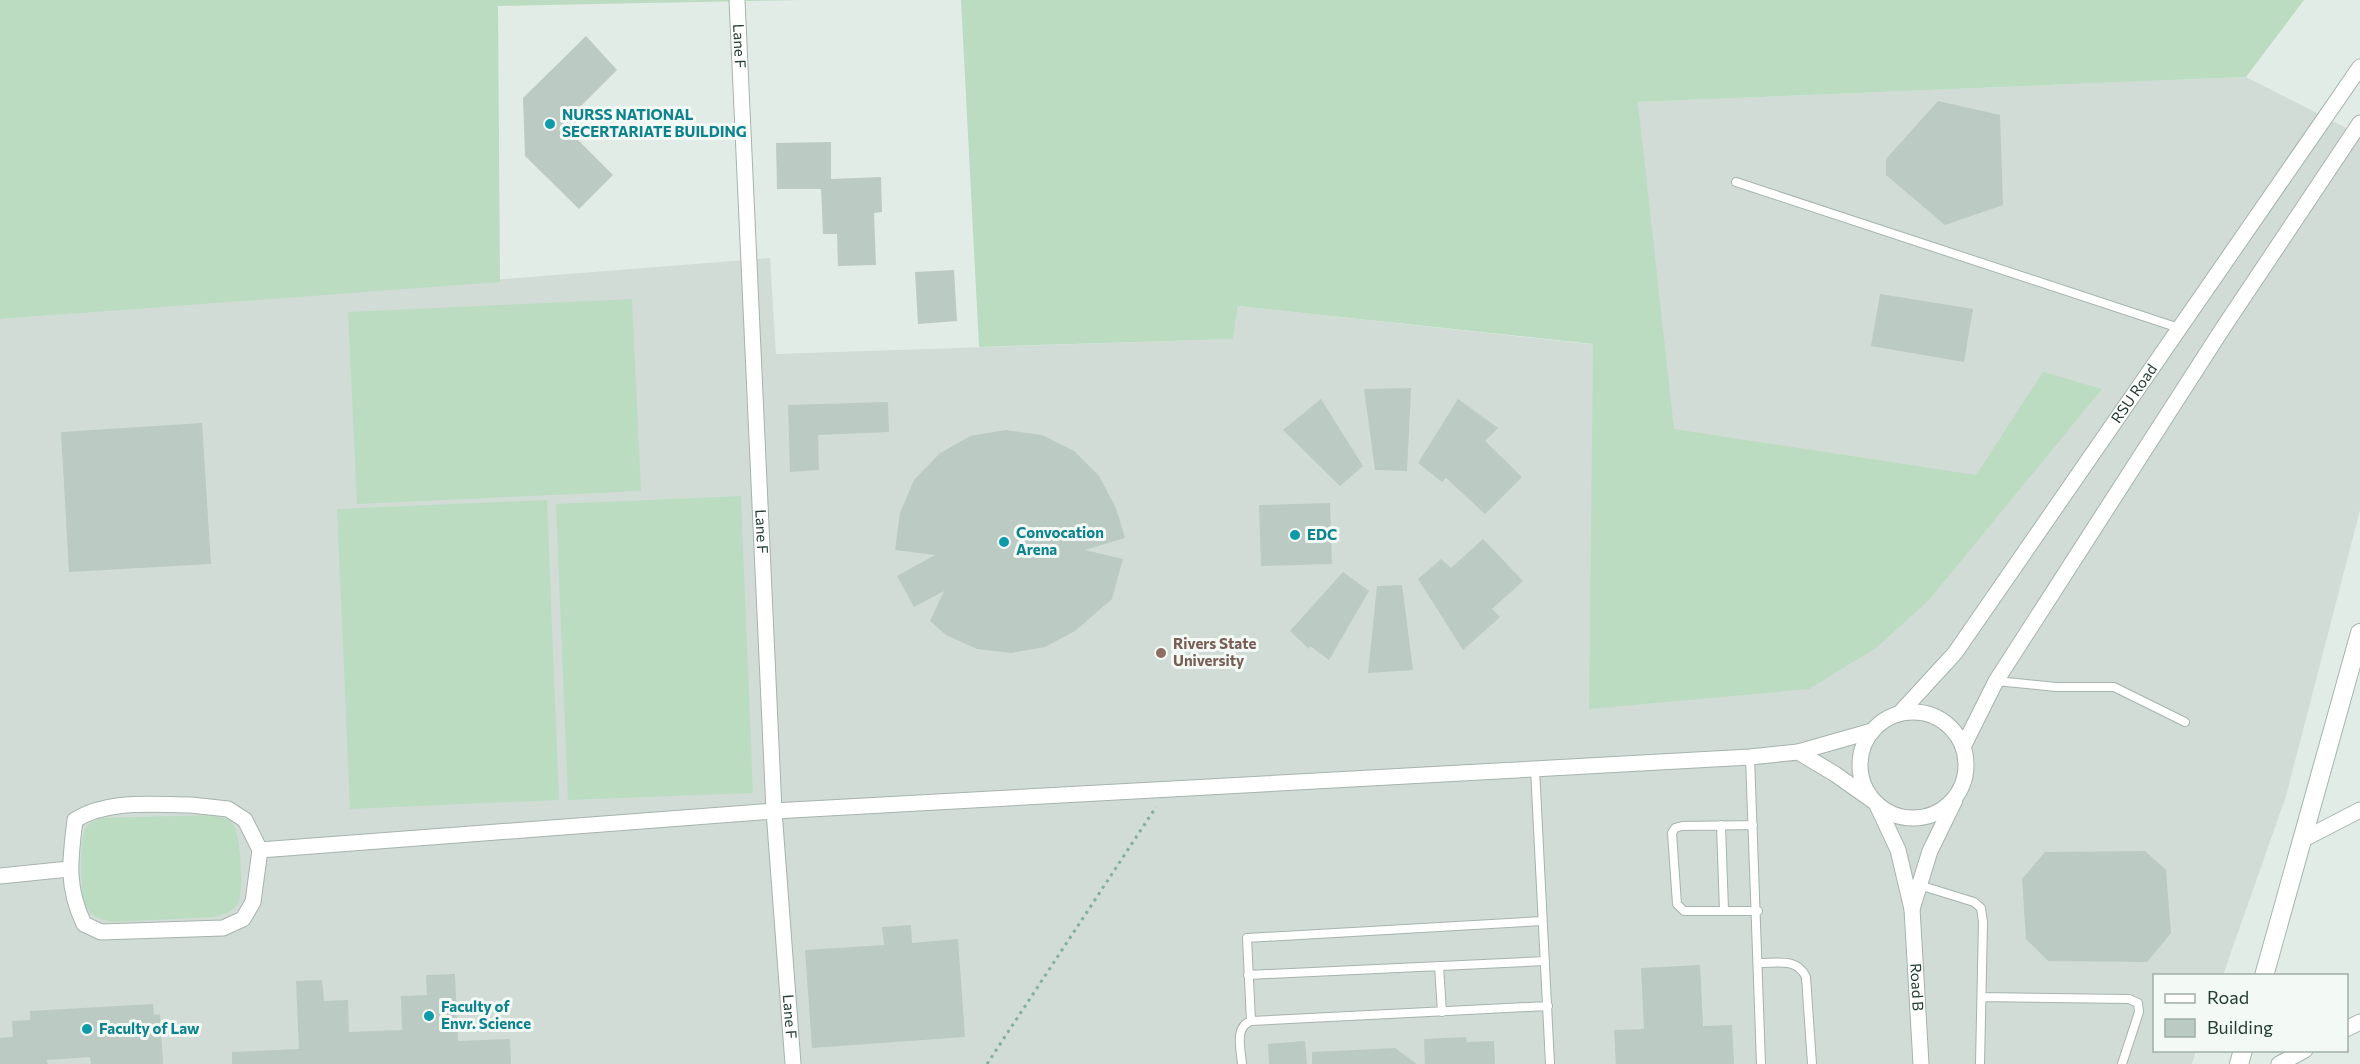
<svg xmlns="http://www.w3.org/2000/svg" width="2360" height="1064" viewBox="0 0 2360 1064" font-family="Commissioner,sans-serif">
	<rect width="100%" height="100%" fill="#e2ece7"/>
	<!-- built -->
	<path fill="#d1dcd6" d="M2246,77L2360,135V510L2286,796L2223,975L2154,976V1050L2196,1051L2192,1064H0V319L770,258L776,354L1233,339L1238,306L1663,352L1638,102Z"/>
	<!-- grass -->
	<path fill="#bcdcc1" d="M0,0H804L498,6L500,282L0,319Z
		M961,0H2304L2246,77L1638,102L1674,429L1976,475L2043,372L2102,389L1929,600L1876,648L1809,689L1589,709L1593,344L1238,306L1233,339L979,347Z
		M632,299L641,491L357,504L348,312Z
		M741,496L753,793L568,800L556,504Z
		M547,500L559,800L350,809L337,509Z
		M213,815C220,817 229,818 233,824C241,834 244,892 238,903C234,912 224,914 215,917L114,922C103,920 92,918 86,907C80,896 80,844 84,832C87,823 94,821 102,818Z"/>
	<!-- building -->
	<path fill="#bbcac2" d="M586,36L617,70L576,111L575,137L613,175L579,209L525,156L523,98Z
		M1938,101L2000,115L2003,205L1945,225L1886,175V159Z
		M831,142V179L881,177L882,212L874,213L876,265L838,266L837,234H823L821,189H777L776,143Z
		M954,270L957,321L918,324L915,272Z
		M1880,294L1973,309L1964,362L1871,346Z
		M1411,388L1407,471L1375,470L1364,389Z
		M1321,399L1363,466L1340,486L1283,430Z
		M1458,399L1498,428L1485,441L1522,477L1485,514L1446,478L1442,482L1418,463Z
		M888,402L889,432L818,435L819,470L790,472L788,405Z
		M202,423L211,564L69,572L61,432Z
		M1006,430L1042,435L1074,451L1099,476L1116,508L1125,538L1085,550L1123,559L1112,599L1075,631L1045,647L1011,653L977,649L946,635L930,621L944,591L914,607L897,576L935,555L895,550L900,513L914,480L939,454L970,436Z
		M1330,503L1332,564L1261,566L1259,505Z
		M1483,539L1523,581L1492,609L1500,617L1463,650L1418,579L1441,559L1451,568Z
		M1343,572L1369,591L1329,660L1310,646L1309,649L1290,631Z
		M1402,585L1413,670L1368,673L1377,586Z
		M2145,851L2166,870L2171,933L2147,962L2048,961L2026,939L2022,879L2045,852Z
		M911,925L912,943L958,939L965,1037L812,1048L805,950L884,945L882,927Z
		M1700,965L1703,1026L1732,1025L1734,1064H1616L1614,1030L1644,1029L1641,968Z
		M455,974L458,1041L510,1039L511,1064H232V1052L299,1049L296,981L322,980L324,1001L348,1000L349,1032L402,1030L401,996L427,995L426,975Z
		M153,1004L154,1015L160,1014L163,1064H91L90,1057L47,1060L48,1064H0V1038L13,1037L12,1021L30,1020V1011Z
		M1466,1037L1467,1042L1494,1041L1495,1064H1425L1424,1039Z
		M1305,1041L1307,1064H1269L1268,1044Z
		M1395,1048L1417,1064H1312V1052Z"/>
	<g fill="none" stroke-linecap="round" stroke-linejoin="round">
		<defs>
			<path id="lane" d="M1736,182L2179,328
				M1996,681L2056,687H2114L2185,722
				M1750,757L1761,1064
				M1535,769L1550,1064
				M1721,825L1724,911
				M1753,825L1682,826L1675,828L1672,833L1677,904L1684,911H1758
				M1919,885L1974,902L1981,908L1983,922L1980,1064
				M1759,963C1778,963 1797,958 1806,977L1812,1064
				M1439,966L1442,1012
				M1248,975L1545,961
				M1982,997L2129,999L2138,1003L2139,1012L2122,1064
				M1251,1021L1247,938L1542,921
				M1242,1064C1241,1049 1234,1027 1251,1021L1548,1006"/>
			<g id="street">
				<path id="s1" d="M737,0L774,811L793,1064"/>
				<circle cx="1913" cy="765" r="53"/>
				<path id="s2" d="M1899,714L1955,653L2360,67"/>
				<path d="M1963,747L1996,681L2223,328L2360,123"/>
				<path id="s3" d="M1798,752L1835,774L1876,803L1898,850L1912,909L1921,1064"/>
				<path d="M191,805L228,809L245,820L260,850L253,902L243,919L223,928L101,932L84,924C66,886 70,860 75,820C109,799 153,805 191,805Z"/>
				<path d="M2302,840L2360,810"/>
				<path d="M260,850L774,811L1750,757L1798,752L1872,731"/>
				<path d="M0,876L69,869"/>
				<path d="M1912,909L1930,851L1955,800"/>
				<path d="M2346,1029L2360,1022"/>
				<path d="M2279,1064L2305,1050"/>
			</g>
			<path id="secondary" d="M2264,976L2360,633
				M2239,1064L2243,1050"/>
		</defs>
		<!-- lane casing -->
		<use href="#lane" stroke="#a5b4ad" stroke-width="10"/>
		<!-- street casing -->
		<use href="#street" stroke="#a5b4ad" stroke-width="17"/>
		<!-- secondary casing -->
		<use href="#secondary" stroke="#a1b7ad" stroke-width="20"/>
		<!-- path -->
		<path stroke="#84ae9d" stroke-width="3" stroke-dasharray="3 4.5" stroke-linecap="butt" d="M987,1064L1156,807"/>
		<!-- lane -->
		<use href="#lane" stroke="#fff" stroke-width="8"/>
		<!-- street -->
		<use href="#street" stroke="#fff" stroke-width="15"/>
		<!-- secondary -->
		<use href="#secondary" stroke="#fff" stroke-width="18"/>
	</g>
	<!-- markers -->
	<g fill="#0f9aa8" stroke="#f3f9f5" stroke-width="2">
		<circle cx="550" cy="124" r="6"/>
		<circle cx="1295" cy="535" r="6"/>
		<circle cx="1004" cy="542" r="6"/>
		<circle cx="429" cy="1016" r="6"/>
		<circle cx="87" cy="1029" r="6"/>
	</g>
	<circle fill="#8d6e63" stroke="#f3f9f5" stroke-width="2" cx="1161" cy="653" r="6"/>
	<g text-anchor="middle" stroke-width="6" stroke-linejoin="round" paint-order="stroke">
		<!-- street labels -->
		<g font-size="15" fill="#233d33" stroke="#f3f9f5">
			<text dy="5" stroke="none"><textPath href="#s1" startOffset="46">Lane F</textPath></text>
			<text dy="5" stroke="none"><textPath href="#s2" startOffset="398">RSU Road</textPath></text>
			<text dy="5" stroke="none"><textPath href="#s1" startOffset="532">Lane F</textPath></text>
			<text dy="5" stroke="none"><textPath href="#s3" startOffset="284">Road B</textPath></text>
			<text dy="5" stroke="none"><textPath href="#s1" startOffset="1018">Lane F</textPath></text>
		</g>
		<!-- culture labels -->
		<g font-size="15" font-weight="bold" fill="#0d838f" stroke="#f3f9f5" text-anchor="start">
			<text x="562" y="120">NURSS NATIONAL<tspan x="562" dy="17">SECERTARIATE BUILDING</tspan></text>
			<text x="1016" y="538">Convocation<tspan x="1016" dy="17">Arena</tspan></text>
			<text x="1307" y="540">EDC</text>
			<text x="441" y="1012">Faculty of<tspan x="441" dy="17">Envr. Science</tspan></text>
			<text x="99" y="1034">Faculty of Law</text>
		</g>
		<!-- education labels -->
		<g font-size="15" font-weight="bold" fill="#785e54" stroke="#f3f9f5" text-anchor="start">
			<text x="1173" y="649">Rivers State<tspan x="1173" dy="17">University</tspan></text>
		</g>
	</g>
	<!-- legend -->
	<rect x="2153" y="974" width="195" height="78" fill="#f3f9f5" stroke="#a0aea7" stroke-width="1.5"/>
	<rect x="2165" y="994" width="30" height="9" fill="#ffffff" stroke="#a0aea7" stroke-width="1.5"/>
	<text x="2207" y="1004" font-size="18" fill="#233d33">Road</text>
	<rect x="2165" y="1019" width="30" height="18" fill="#bbcac2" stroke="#a0aea7" stroke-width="1.5"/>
	<text x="2207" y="1034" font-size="18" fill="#233d33">Building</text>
</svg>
